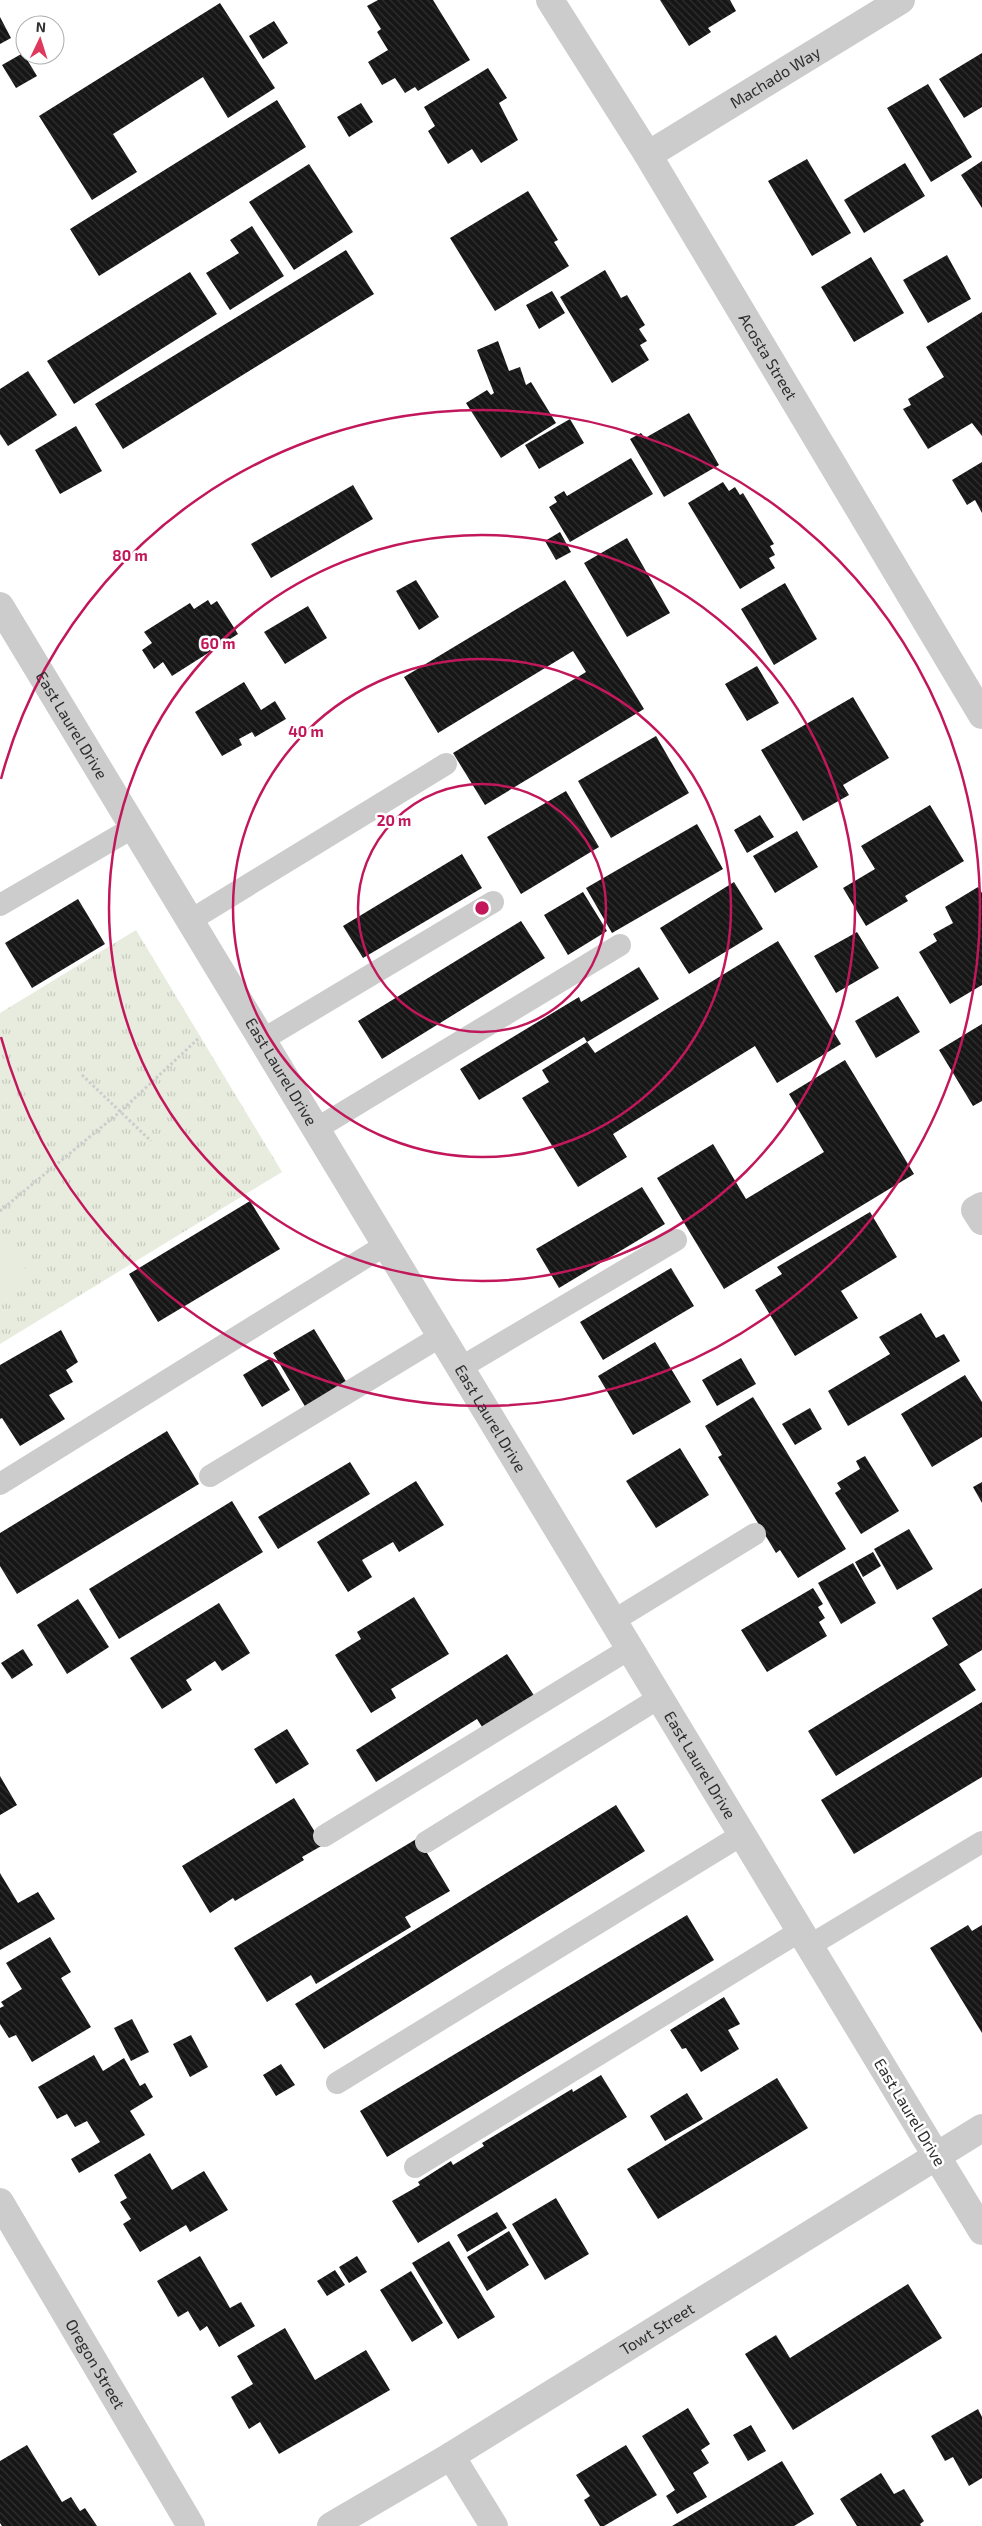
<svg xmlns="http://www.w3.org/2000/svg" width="982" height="2526" viewBox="0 0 982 2526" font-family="'Exo 2',sans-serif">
	<defs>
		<pattern id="grass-tufts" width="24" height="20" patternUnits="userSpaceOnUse" patternTransform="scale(1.25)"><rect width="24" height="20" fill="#e7ecde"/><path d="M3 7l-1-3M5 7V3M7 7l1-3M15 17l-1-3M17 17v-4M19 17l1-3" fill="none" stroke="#c6cbbf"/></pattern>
		<pattern id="building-back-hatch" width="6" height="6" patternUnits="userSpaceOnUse" patternTransform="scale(1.25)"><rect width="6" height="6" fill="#161616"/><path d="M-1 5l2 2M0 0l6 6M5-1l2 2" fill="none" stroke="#303030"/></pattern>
	</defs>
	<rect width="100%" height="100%" fill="#fff"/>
	<!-- grass -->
	<path fill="url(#grass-tufts)" d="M136,930L282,1172L0,1344V1013Z"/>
	<!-- pitch -->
	<path fill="#e7ecde" d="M0,1238L28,1272L0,1296Z"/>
	<!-- building -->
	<path fill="url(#building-back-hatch)" d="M378,0H433L470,60L418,91L415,87L405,93L395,78L382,85L368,62L388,50L377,32L381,29L367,6Z
		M660,0H730L736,11L708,28L711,32L689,46Z
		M220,3L275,88L228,118L203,77L113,134L137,172L92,200L39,116Z
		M0,17L11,38L0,44Z
		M274,21L288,43L263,59L249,36Z
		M23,53L37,76L16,88L2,65Z
		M982,53V107L964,118L939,79Z
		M488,68L507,98L499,103L518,140L481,163L472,149L448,164L428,131L435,126L424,107Z
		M928,84L972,157L931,182L887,108Z
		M277,100L306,147L99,276L70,229Z
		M361,103L373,122L349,137L337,117Z
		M807,159L851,233L812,256L768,181Z
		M982,161V208L961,175Z
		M905,163L925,196L864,233L844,200Z
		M309,164L353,232L294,270L249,202Z
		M528,191L558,240L554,242L569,266L495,311L450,238Z
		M252,226L284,276L230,310L206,273L239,253L230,240Z
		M346,250L374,294L123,449L95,404Z
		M947,255L971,299L928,323L903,280Z
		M871,257L904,313L854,342L821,287Z
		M605,270L621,298L627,295L645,325L639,329L647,341L640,345L649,360L612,383L560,297Z
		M190,272L217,314L74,404L47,361Z
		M552,291L565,313L539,329L526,305Z
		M982,312V436L972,423L928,449L903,409L911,405L908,399L944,377L926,347Z
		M498,341L509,371L520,367L526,385L531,382L556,423L501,458L466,403L487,390L491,395L494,393L477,350Z
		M28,371L57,415L8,446L0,434V389Z
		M689,413L719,465L664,497L630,439L641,433L645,438Z
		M570,419L584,443L539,469L525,445Z
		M76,426L102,471L60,494L35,450Z
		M631,458L653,494L570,542L549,507L557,502L554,497L564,491L567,496Z
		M982,462V513L975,500L967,505L952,480Z
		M723,482L729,491L735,487L740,495L743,493L774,544L770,546L775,555L769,558L775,568L740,589L688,503Z
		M353,485L373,519L271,578L251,544Z
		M560,532L571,552L556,560L545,541Z
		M627,538L670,613L627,637L584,563Z
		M416,580L439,617L419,630L396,591Z
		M565,580L644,709L485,805L453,753L586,672L573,651L438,733L404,677Z
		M785,583L817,639L774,665L741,609Z
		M208,600L211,605L217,601L238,634L172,676L163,662L154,669L142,650L152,643L144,632L190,603L194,609Z
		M308,606L327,638L285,664L264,632Z
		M757,666L779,703L747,721L725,684Z
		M244,682L261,710L275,701L286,719L255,737L252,732L239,739L242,745L222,756L195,712Z
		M853,697L889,758L843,785L849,795L803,821L761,750Z
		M656,736L689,793L611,838L578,781Z
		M566,791L599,847L521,894L487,837Z
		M930,805L964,861L905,896L908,901L866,926L843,888L875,869L861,846Z
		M760,815L774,837L747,853L734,830Z
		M697,824L723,869L612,933L586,888Z
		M797,831L818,867L775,893L753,856Z
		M462,854L482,888L363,958L343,926Z
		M734,882L763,929L689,974L660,928Z
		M978,887L982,893V985L950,1004L919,952L937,941L933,934L953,923L945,907Z
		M583,892L607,931L568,955L544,915Z
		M78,899L105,944L32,988L5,943Z
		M521,921L545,958L382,1059L358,1021Z
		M857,932L879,968L836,993L814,956Z
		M778,941L841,1044L777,1083L755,1046L613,1134L627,1157L578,1187L522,1098L549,1082L542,1070L587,1042L584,1037L479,1100L460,1069L579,997L581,1002L639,967L659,999L587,1042L595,1053Z
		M898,996L920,1032L876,1058L855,1021Z
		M982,1024V1101L973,1106L939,1050Z
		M845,1060L914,1174L724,1289L657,1178L713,1144L746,1199L824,1152L789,1094Z
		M642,1187L665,1224L559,1288L536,1249Z
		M250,1201L280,1249L158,1322L129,1274Z
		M870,1212L897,1257L841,1291L858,1318L795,1356L755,1290L782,1274L777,1267Z
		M671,1268L694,1306L603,1360L580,1322Z
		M921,1313L936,1338L944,1334L960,1361L848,1426L828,1391L890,1354L879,1337Z
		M314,1329L347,1383L306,1408L273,1353Z
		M61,1330L78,1362L66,1370L73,1382L49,1395L65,1419L20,1446L2,1418L0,1419V1365Z
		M655,1342L691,1402L633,1435L598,1376Z
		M271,1358L290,1390L262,1407L243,1375Z
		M741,1358L756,1384L717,1406L702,1380Z
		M965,1375L982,1402V1437L932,1467L901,1414Z
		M753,1397L846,1549L798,1578L780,1550L776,1553L718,1457L722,1455L705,1426Z
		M810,1408L822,1429L795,1445L782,1424Z
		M167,1431L199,1484L17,1594L0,1566V1533Z
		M680,1448L709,1495L656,1528L626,1481Z
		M865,1456L899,1511L861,1534L835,1493L841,1489L837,1483L860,1469L856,1461Z
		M350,1462L370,1494L278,1549L258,1517Z
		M416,1481L444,1525L399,1552L393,1542L362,1560L372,1577L348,1592L317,1542Z
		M982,1482V1503L973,1487Z
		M232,1501L263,1552L119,1639L89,1589Z
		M909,1529L933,1569L897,1590L874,1549Z
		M873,1552L881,1566L863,1577L855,1562Z
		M853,1563L876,1603L841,1624L818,1583Z
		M813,1588L823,1604L818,1607L825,1618L819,1622L827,1636L767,1672L741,1630Z
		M982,1588V1650L959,1664L976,1690L836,1776L808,1731L948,1645L932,1618Z
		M414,1597L449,1654L391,1689L396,1698L371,1713L335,1655L361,1639L357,1632Z
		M78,1599L109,1647L67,1674L37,1625Z
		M219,1603L250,1653L222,1671L215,1661L186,1680L192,1690L162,1709L130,1658Z
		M23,1649L33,1665L12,1679L1,1663Z
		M507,1654L535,1697L484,1730L477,1719L376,1782L356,1750Z
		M982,1702V1777L854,1854L821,1800Z
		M287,1729L309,1764L276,1784L254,1749Z
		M0,1776L17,1805L0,1815Z
		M294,1798L323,1845L302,1857L304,1860L235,1901L233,1898L210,1913L182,1866Z
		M616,1805L645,1851L324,2049L295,2004Z
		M418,1838L450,1891L405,1917L411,1927L316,1984L311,1975L267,2002L234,1948Z
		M0,1873L18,1903L38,1892L55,1919L0,1950Z
		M687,1915L714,1960L387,2157L360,2111Z
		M968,1925L972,1931L982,1925V2033L930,1948Z
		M50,1937L71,1972L61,1978L91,2027L32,2062L16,2035L9,2038L0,2024V2008L4,2006L1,2002L22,1989L6,1963Z
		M724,1997L740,2024L728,2030L739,2049L701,2072L686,2048L682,2049L670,2030Z
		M132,2019L149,2052L131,2061L114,2028Z
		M191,2035L208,2067L190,2077L173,2044Z
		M94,2055L103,2071L124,2058L140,2086L145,2083L153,2097L130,2111L145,2135L79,2173L71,2159L100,2142L87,2121L75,2127L67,2114L57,2119L38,2087Z
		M281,2064L295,2085L276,2096L263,2075Z
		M601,2075L627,2117L418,2243L392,2201L420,2185L418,2182L451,2161L453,2165L484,2146L482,2143L572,2089L573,2092Z
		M777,2078L808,2128L658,2219L627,2169Z
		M687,2093L703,2119L665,2141L650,2116Z
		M150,2153L172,2190L204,2171L228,2210L190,2232L186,2225L140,2252L123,2224L131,2219L120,2202L127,2198L114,2175Z
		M556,2198L589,2254L545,2280L512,2224Z
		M497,2212L507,2228L467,2252L457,2235Z
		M509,2231L529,2265L487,2291L467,2257Z
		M449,2241L495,2317L458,2339L412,2263Z
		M200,2256L230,2308L241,2302L255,2326L219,2347L207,2326L200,2331L188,2311L178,2317L157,2281Z
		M357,2256L367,2272L349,2283L339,2267Z
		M335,2270L345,2285L327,2296L317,2281Z
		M411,2271L443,2323L412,2342L380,2290Z
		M908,2284L942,2338L793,2430L745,2354L776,2335L790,2358Z
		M285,2328L315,2380L366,2350L390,2390L279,2454L260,2422L249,2429L231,2397L253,2384L237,2356Z
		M688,2408L710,2444L701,2450L709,2463L693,2473L707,2497L677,2514L666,2496L675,2490L642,2436Z
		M978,2409L982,2417V2478L969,2486L953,2457L945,2461L931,2436Z
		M751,2425L766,2451L748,2461L733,2435Z
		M27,2445L62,2502L71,2497L80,2511L85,2508L97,2526H2L0,2523V2461Z
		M626,2445L657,2495L604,2526H600L584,2500L590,2496L576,2475Z
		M782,2461L814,2514L794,2526H672Z
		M881,2473L894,2494L904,2489L924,2521L920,2524L921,2526H857L840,2499Z"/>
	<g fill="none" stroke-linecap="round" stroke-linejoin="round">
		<!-- path -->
		<path stroke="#ccc" stroke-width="3" stroke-dasharray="2.5 2.5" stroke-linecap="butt" d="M82,1075L151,1141
			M0,1211L121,1111L200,1037"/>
		<!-- service -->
		<path stroke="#ccc" stroke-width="22" d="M0,905L134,827
			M191,920L446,764
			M262,1040L493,902
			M316,1129L620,945
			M460,1368L676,1240
			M210,1476L441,1336
			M0,1484L387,1244
			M613,1621L755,1534
			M324,1836L629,1649
			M426,1842L659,1698
			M809,1946L982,1842
			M337,2083L743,1834
			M415,2167L800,1931"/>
		<!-- minor -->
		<g stroke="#ccc" stroke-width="28">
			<path id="s1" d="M550,0L648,155L982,715"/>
			<path id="s2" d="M648,155L901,0"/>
			<path d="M982,1206L975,1210L982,1221"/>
			<path d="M937,2157L982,2231"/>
			<path id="s3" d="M0,2202L191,2526"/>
			<path d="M451,2456L494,2526"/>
		</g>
		<!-- tertiary -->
		<g stroke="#ccc" stroke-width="28">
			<path id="s4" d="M0,606L937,2157"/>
			<path id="s5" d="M331,2526L451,2456L982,2128"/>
		</g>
	</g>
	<!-- distance rings -->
	<g fill="none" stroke="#c2185b" stroke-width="2.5">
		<circle cx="482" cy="908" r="124"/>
		<circle cx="482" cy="908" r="249"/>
		<circle cx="482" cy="908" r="373"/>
		<path d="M1 779A498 498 0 1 1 1 1037"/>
	</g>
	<g text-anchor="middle" stroke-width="5" stroke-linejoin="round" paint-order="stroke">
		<!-- street labels -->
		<g font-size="16" fill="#2f2f2f" stroke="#fff">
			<text dy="6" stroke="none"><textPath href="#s2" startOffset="149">Machado Way</textPath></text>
			<text dy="6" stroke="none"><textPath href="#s1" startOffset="418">Acosta Street</textPath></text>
			<text dy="6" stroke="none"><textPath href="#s4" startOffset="139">East Laurel Drive</textPath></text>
			<text dy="6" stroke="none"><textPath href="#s4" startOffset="544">East Laurel Drive</textPath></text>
			<text dy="6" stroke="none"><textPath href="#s4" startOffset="949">East Laurel Drive</textPath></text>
			<text dy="6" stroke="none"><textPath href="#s4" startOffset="1354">East Laurel Drive</textPath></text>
			<text transform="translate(910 2112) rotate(59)" y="6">East Laurel Drive</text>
			<text dy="6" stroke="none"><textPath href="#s5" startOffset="381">Towt Street</textPath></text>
			<text dy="6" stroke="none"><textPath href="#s3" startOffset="188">Oregon Street</textPath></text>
		</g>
	</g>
	<circle cx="482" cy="908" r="8" fill="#c2185b" stroke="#fff" stroke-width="2.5"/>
	<g font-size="15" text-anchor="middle" font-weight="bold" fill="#c2185b" stroke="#fff" stroke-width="5" stroke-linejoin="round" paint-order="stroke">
		<text x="130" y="561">80 m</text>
		<text x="218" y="649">60 m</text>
		<text x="306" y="737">40 m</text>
		<text x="394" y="826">20 m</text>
	</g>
	<!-- north arrow -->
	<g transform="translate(40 40) rotate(4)"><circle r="24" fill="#ffffff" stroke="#acacac"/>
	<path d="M0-4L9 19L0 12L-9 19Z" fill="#de395d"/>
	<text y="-8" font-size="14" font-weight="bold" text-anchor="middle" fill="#2f2f2f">N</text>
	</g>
</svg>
